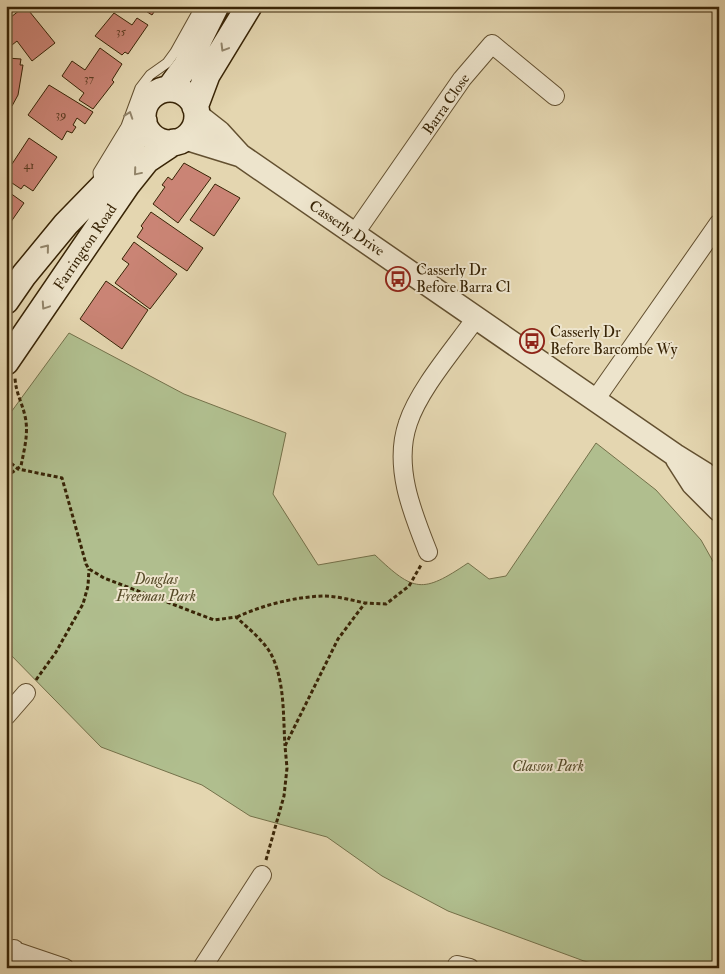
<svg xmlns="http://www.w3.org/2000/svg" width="725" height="974" viewBox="0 0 725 974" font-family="'IM FELL Double Pica',serif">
	<rect width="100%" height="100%" fill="#e4d6b0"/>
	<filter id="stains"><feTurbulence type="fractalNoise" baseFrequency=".004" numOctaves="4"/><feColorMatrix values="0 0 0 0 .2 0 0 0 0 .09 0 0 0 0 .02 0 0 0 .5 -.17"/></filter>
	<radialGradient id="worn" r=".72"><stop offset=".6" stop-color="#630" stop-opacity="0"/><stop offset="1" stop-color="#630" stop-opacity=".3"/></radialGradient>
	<!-- green -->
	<path fill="#b0be8e" stroke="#74714a" d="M69,333L184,394L286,433L273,494L318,565L375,555C414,592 422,594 468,563L489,579L506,576L596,443L656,490L701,540L719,572V968H612L584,961L448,911L382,876L327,837L250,816L202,785L101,747L6,650V419Z"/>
	<!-- building -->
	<path fill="#ca8475" stroke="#382406" d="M25,6L55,43L32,61L17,41L12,45L6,37V27L9,26L6,21Z
		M138,6H161H158L152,15Z
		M114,13L132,25L137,18L148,25L128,54L125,52L122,55L95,36Z
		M100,48L122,64L112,80L114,82L93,109L79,100L84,93L62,76L72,61L85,70Z
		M6,53L7,58L21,59L20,65H23L18,95L12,106L6,105Z
		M49,85L93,112L85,124L77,118L73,125L76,127L72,133L67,131L62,140L28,115Z
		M29,138L57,157L33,191L24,185L21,189L6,179V167L9,162L12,164Z
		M184,163L211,178L178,223L153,204L165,187L162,185L168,177L172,180Z
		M215,184L240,198L214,236L190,220Z
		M6,190L24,203L6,229Z
		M151,212L203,248L187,271L137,237L143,228L141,226Z
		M134,242L177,274L150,309L115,283L129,264L122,259Z
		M106,281L148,310L122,349L80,319Z"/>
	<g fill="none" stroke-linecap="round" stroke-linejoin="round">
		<defs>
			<path id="service" d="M99,182L98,172L126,126L140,88L150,75L167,63L175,52L199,9L211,7"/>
			<path id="minor" d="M355,233L462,79L492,44L555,96
				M595,400L719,223
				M428,552C412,512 393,466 408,423C419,389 455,348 476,318
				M6,716L26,693
				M6,948L65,968
				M457,965L470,968
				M7,968L14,949
				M202,968L262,875"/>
			<path id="tertiary" d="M196,114L219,132L240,155L675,455L704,473L719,487
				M184,138L239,155
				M677,459L693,484L719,510"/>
			<path id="secondary" d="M169,89L186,66L216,6
				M143 116a27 27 0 1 1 54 0a27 27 0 1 1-54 0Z
				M195,107L207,75L249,6
				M6,301L24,275L66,224L104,185L128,151L144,121
				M6,362L127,185L147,160L174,142"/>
		</defs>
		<!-- service casing -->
		<use href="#service" stroke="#635030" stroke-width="11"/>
		<!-- minor casing -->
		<use href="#minor" stroke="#635030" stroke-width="20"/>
		<!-- tertiary casing -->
		<use href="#tertiary" stroke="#635030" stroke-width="25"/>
		<!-- secondary casing -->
		<use href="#secondary" stroke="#382406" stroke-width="28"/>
		<!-- path -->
		<path stroke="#382406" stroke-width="3" stroke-dasharray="4 2.5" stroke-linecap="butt" d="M6,459L18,469L62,478L86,564L89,569L104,578L214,620L236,617C248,628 263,640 271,654C285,681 283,716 285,746
			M6,477L21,466C24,450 29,433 25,416C22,402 16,394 15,378
			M237,617C263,605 294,597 323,596C337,596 351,600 365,603
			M36,680L56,652L83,604L88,586L89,569
			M266,860L284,796L287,768L285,746L338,639L365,603L386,604L409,586L421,565"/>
		<!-- service -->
		<use href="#service" stroke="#ede4cc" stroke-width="9"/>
		<!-- minor -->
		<use href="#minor" stroke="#ede4cc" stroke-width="18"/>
		<!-- tertiary -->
		<use href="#tertiary" stroke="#ede4cc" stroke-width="22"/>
		<!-- secondary -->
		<use href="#secondary" stroke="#ede4cc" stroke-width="25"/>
	</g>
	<!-- one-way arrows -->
	<defs><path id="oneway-chevron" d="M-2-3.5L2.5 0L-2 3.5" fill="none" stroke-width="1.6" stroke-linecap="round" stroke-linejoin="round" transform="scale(1.25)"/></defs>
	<g stroke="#928469">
		<use href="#oneway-chevron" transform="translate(224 48) rotate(121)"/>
		<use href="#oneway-chevron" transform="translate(129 115) rotate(-71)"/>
		<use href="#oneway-chevron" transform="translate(137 172) rotate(130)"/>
		<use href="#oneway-chevron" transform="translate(46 248) rotate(-51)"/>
		<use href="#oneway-chevron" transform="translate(45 306) rotate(124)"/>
	</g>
	<!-- icons -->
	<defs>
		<symbol id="bus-ring" viewBox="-11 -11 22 22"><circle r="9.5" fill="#ede4cc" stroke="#8f2418" stroke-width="1.5"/><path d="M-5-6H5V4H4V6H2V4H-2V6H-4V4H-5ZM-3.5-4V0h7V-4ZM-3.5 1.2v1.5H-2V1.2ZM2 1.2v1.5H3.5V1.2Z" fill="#8f2418"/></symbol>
	</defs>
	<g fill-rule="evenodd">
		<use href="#bus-ring" x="384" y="265" width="28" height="28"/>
		<use href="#bus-ring" x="518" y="327" width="28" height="28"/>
	</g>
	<g text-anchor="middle" stroke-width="4" stroke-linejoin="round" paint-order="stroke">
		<!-- number labels -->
		<g font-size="12" fill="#5c3c22">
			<text x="121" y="35">35</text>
			<text x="89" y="82">37</text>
			<text x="61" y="118">39</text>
			<text x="29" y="169">41</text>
		</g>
		<!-- street labels -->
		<g font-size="15" fill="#382406" stroke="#ede4cc">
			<text transform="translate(446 104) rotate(-55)" y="5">Barra Close</text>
			<text transform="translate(347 228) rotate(34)" y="5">Casserly Drive</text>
			<text transform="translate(85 247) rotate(-56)" y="5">Farrington Road</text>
		</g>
		<!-- poi labels -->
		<g font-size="15" fill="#382406" stroke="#ede4cc" text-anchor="start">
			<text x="416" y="275">Casserly Dr<tspan x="416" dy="17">Before Barra Cl</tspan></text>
			<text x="550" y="337">Casserly Dr<tspan x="550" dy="17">Before Barcombe Wy</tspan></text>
		</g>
		<!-- park labels -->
		<g font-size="15" font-style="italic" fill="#564a28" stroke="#ede4cc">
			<text x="156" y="584">Douglas<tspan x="156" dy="17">Freeman Park</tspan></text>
			<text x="548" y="771">Classon Park</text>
		</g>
	</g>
	<!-- margin -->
	<rect width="725" height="974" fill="none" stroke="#e4d6b0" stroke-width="25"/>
	<rect x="8" y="8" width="710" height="959" fill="none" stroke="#382406" stroke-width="2.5"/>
	<rect x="12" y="12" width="700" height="949" fill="none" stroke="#382406"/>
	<rect width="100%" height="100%" filter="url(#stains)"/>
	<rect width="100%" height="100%" fill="url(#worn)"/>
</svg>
